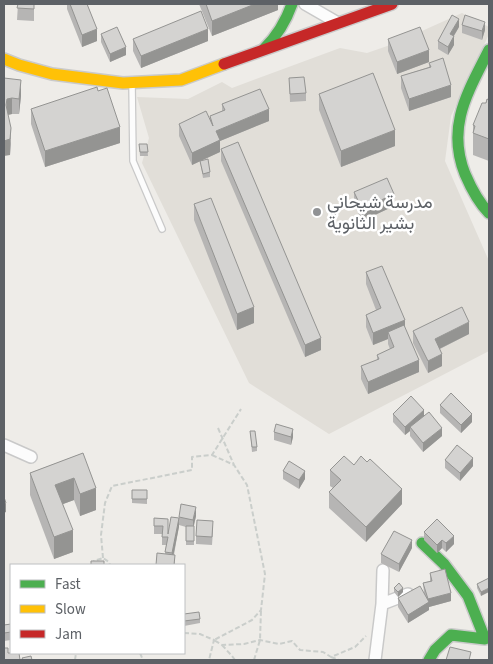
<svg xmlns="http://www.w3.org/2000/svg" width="493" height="664" viewBox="0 0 493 664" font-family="'Source Sans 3',Vazirmatn,sans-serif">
	<rect width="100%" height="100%" fill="#eeece8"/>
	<!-- education -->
	<path fill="#e1ded8" d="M462,13L489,27V34L451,116L445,161L489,261V351L329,434L249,383L142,163L149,138L137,97L188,99L222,82L232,88L340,48L367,53L393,44Z"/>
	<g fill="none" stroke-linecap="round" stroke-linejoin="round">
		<defs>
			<path id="lane" d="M132,83L133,161L162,229"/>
			<path id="street" d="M305,4L338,23
				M4,445L31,457
				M382,604L408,594
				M375,660L382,604L383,570"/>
			<path id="fast" d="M264,49C277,36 286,21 292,4
				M489,50C468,92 446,126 465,174C471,188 478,202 489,213
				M422,543L444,564L468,596L485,639L451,635L435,650L429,660"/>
			<path id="slow" d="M4,59L19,65L52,74L123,83L181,80L224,64"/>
			<path id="jam" d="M224,64L392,4"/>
		</defs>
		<!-- lane casing -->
		<use href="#lane" stroke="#c9c9c9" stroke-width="8"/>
		<!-- street casing -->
		<use href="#street" stroke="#c9c9c9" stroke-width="14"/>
		<!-- fast casing -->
		<use href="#fast" stroke="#cacaca" stroke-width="14"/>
		<!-- slow casing -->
		<use href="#slow" stroke="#cacaca" stroke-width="14"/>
		<!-- jam casing -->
		<use href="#jam" stroke="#cacaca" stroke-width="14"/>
		<!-- path -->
		<path stroke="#cacecb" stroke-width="2" stroke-dasharray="5 2.5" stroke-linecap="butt" d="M218,428L234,465
			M212,455L234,465L247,485L265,574L261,610L252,620L214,640L222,645L244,644L260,640L279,644L292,641L300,650L323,652L331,657L355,647L366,636
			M103,558L101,535L105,503L112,486L192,470V457L212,455L241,409
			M92,565L94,561L103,558L109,562L110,565
			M184,633L200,634L214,640L209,660
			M222,645L232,656L235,660
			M140,653L143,660
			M331,657L339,660
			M75,660L76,653
			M254,660L260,640L261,610"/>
		<!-- lane -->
		<use href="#lane" stroke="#fcfcfc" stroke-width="5.5"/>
		<!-- street -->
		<use href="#street" stroke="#fcfcfc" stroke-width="11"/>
		<!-- fast -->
		<use href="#fast" stroke="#4caf50" stroke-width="11"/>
		<!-- slow -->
		<use href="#slow" stroke="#ffc107" stroke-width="11"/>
		<!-- jam -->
		<use href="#jam" stroke="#c62828" stroke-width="11"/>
	</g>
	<!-- wall -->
	<path fill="#b6b5b4" d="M18,4H34V21L17,20Z
		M67,4H87L97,41L82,47L67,9Z
		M199,4H278V10L212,36Z
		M462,25L485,30L482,40L462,33Z
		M459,27L454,36V45L448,55L438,49V41Z
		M101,34L126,55L110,62L101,42Z
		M133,39L208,41L141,68L133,51Z
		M388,39L429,62L397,74L388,51Z
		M429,63L451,97L409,111L401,88V76L429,67Z
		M4,78L21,96L19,114H12L8,115L11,144L10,155Z
		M289,78L306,93V101L290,102Z
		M489,78V161L473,155V125L488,99V81Z
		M319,94L395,146L341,167L319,110Z
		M222,104L269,121L220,141V152L202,160L210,172V177L203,178L200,161L192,165L179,136V124L210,119V116L222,111Z
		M31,109L120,143L45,167L31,124Z
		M139,144H147L148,156H140Z
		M221,149L321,350L305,357L221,161Z
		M489,165V189L488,188V166Z
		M354,192L394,206L362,221L354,204Z
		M194,204L254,323L237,330L194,220Z
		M366,272L405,328L419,372L368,394L361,379V366L377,360V355L390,349L388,344V339L373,345L366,327V315L376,310L366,284Z
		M413,331L469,334L440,349L442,366L428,373L413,343Z
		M440,405L472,422L461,433L440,413Z
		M393,414L424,416L442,436L423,452L410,436V431L405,435L393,422Z
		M250,431L257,447V451L252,452Z
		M274,432L293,437L291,445L274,440Z
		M83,453L96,510L80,516L74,500L63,504L73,552L54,559L30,495V473Z
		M445,460L473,466L460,481L445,468Z
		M367,462L402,504L366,542L329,508V492L333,488L330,486V470Z
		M4,469L5,474V482H4Z
		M283,471L305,479L299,489L283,479Z
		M132,490H147V504L132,503Z
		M196,516L194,526V545H186V527L179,525L174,555L175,565L165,554L166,545H162V534H154V518L168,519V534L179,518V517Z
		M213,530L212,545L196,544V536Z
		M424,532L454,544L446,552L442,548L437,553L424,540Z
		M412,548L399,572L381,563V554Z
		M430,573L451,601L429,607V610L408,623L398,607V598L424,593L423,583L430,581Z
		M489,578L481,596L477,588V584Z
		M394,588L403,592L398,597L394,592Z
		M184,614L200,619V623L184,626Z
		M11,624V640L4,641V625Z"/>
	<!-- shaded-wall -->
	<path fill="#949492" d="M255,4H278V10L212,36V21Z
		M459,19V27L450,42V34Z
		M485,22V30L482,40V31Z
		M97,29V41L82,47V35Z
		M208,29V41L141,68V56Z
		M454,36V45L448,55V47Z
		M126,47V55L110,62V54Z
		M429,50V62L397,74V62Z
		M21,80V96L19,114V99Z
		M451,85V97L409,111V99Z
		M12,98V114L7,115L6,121L7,99Z
		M269,109V121L220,141V152L192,165V153L216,131Z
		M120,127V143L45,167V151Z
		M11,128L10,155L4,156V141Z
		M395,130V146L341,167V151Z
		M394,194V206L362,221V209Z
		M254,307V323L237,330V314Z
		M405,320V332H388V339L373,345V333Z
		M469,322V334L435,351V339Z
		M321,338V350L305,357V345Z
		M442,354V366L428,373V361Z
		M419,360V372L368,394V382Z
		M424,410V418L410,427V431L405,435V427Z
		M472,414V422L461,433V425Z
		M442,428V436L423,452V443Z
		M293,429V437L291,445V437Z
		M473,458V466L460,481V473Z
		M305,471V479L299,489V480Z
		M74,478V500L55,507V485Z
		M96,488V510L80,516V494Z
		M402,489V504L366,542V527Z
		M6,503V512L4,513V504Z
		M196,507V516L193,528V520Z
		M179,518V527L172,562V553Z
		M73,530V552L54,559V537Z
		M454,536V544L446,552V543Z
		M412,540V548L399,572V564Z
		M442,540V548L437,553V545Z
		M403,588V592L398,597V592Z
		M489,588V592L481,596V592Z
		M451,593V601L429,607V610L408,623V615L428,599Z"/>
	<!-- building -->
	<path fill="#d4d3d1" stroke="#949492" d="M18,4H34V9L17,8Z
		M70,4H87L97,29L82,35Z
		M206,4H255L212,21Z
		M201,11L208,29L141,56L133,39Z
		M452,15L459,19L450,34L454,36L448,47L438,41Z
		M465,15L485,22L482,31L462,25Z
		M117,27L126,47L110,54L101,34Z
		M420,27L429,50L397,62L388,39Z
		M443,58L451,85L409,99L401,76L431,67L429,63Z
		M373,73L395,130L341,151L319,94Z
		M304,77L306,93L290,94L289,78Z
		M4,78L21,80L19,99L12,98L7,99L6,105L11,128L10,139L4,141Z
		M97,87L98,91L107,88L120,127L45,151L31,109Z
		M260,89L269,109L216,131L220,140L192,153L179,124L206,111L213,126L210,116L225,110L222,104Z
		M487,99L489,100V139L473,133L475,126L473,125L482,103H486Z
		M238,142L321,338L305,345L221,149Z
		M139,144H147L148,152H140Z
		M208,159L210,172L203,174L200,161Z
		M387,178L394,194L362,209L354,192Z
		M211,198L254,307L237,314L194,204Z
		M382,266L405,320L373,333L366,315L381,308L366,272Z
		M462,307L469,322L435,339L442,354L428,361L413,331Z
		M404,325L419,360L368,382L361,366L379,359L377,355L394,347L388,332Z
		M451,393L472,414L461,425L440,405Z
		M411,396L424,410L405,427L393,414Z
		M429,412L442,428L423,443L410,427Z
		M276,424L293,429L291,437L274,432Z
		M250,431H255L257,447H252Z
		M457,445L473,458L460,473L445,460Z
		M83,453L96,488L80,494L74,478L55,485L73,530L54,537L30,473Z
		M344,456L354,465L361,456L367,462L370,459L402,489L366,527L329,492L341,480L330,470Z
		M289,461L305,471L299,480L283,471Z
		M132,490H147V499H132Z
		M4,497L6,503L4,504Z
		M181,504L196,507L193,520L179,517Z
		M171,517L179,518L172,553L165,552L168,537H162L163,526H154V518L168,519V534Z
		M437,519L454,536L446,543L442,540L437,545L424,532Z
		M197,520L213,521L212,537L196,536Z
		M186,526H194V541H186Z
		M394,531L412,540L399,564L381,554Z
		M157,553L175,555L174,565H156Z
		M91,561H104V565H91Z
		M445,569L451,593L428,599L423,583L432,581L430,573Z
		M489,578V588L481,592L477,584Z
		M399,583L403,588L398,592L394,588Z
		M420,586L429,602L408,615L398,598Z
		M199,612L200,619L184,621V614Z
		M11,624V632L4,633V625Z
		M450,647L471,652L469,660H446Z
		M4,648H8V653H19L20,660H4Z
		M31,656L32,660H23L22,658Z"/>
	<!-- markers -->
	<circle fill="#909294" stroke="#fff" stroke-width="2" cx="317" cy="212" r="5"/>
	<g text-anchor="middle" stroke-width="5" stroke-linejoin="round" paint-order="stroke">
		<!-- poi labels -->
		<g font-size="18" fill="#5d6166" stroke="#fff" text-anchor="start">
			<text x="327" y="208">مدرسة شيحاني<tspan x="327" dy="21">بشير الثانوية</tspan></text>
		</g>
	</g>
	<!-- border -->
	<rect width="493" height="664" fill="none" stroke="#5d6166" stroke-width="10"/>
	<!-- legend -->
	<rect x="10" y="564" width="175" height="90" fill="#ffffff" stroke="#bec0c2"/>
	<rect x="20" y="580" width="25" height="8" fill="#4caf50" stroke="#bec0c2"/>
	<text x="55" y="589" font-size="15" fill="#5d6166">Fast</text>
	<rect x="20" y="605" width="25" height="8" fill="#ffc107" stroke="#bec0c2"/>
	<text x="55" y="614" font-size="15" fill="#5d6166">Slow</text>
	<rect x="20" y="630" width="25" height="8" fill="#c62828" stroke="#bec0c2"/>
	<text x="55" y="639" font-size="15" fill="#5d6166">Jam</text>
</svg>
